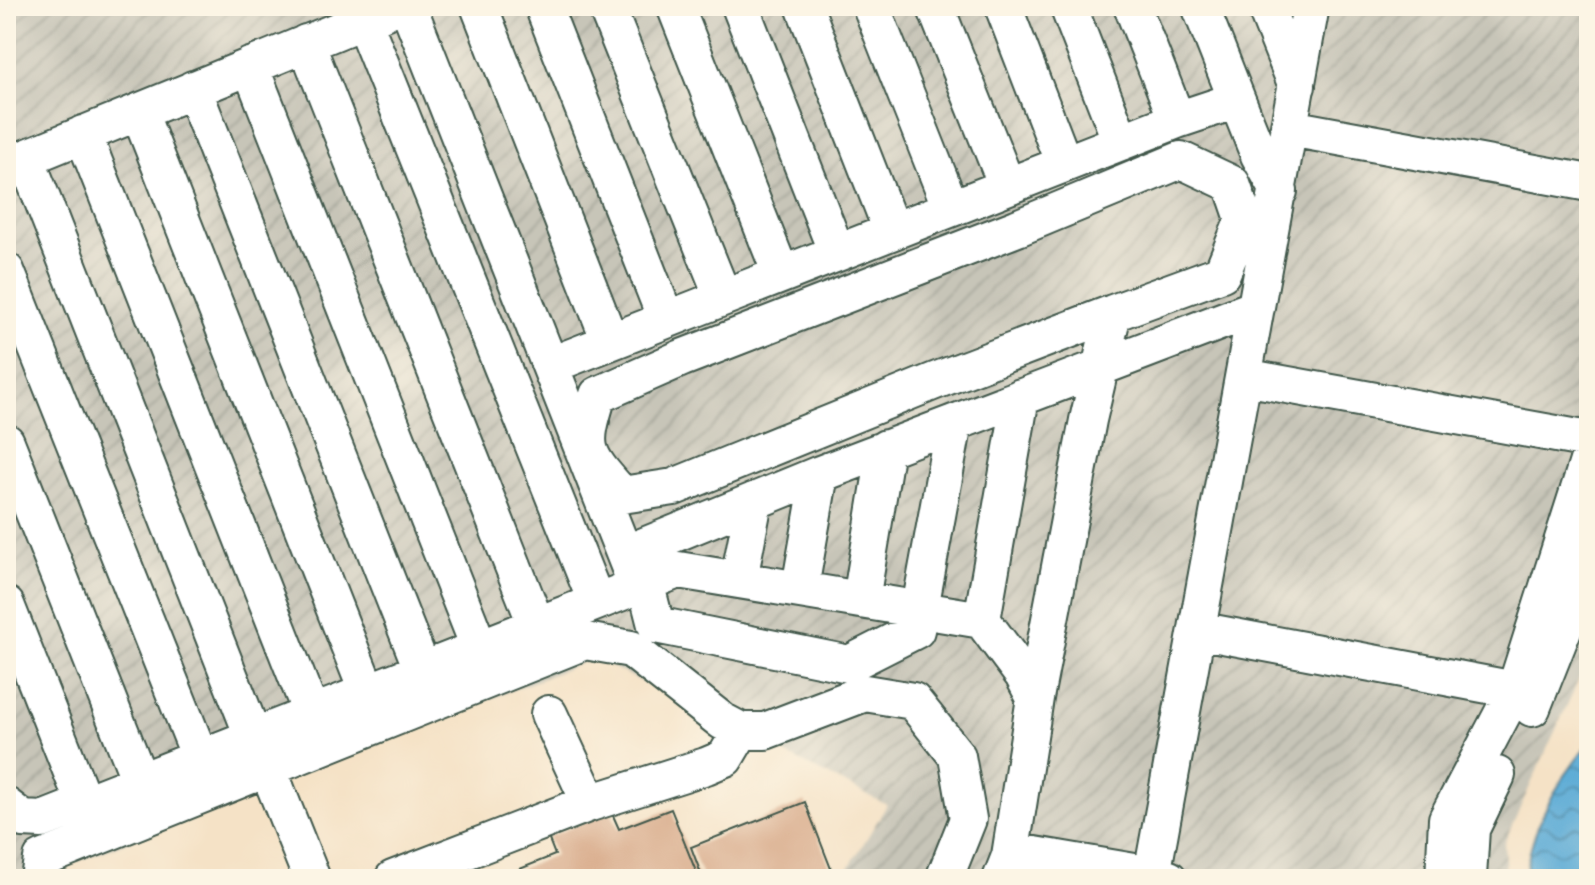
<svg xmlns="http://www.w3.org/2000/svg" width="1595" height="885" viewBox="0 0 1595 885" font-family="'Playpen Sans',sans-serif">
	<defs>
		<pattern id="industrial-furrows" width="10" height="10" patternUnits="userSpaceOnUse" patternTransform="scale(2)"><rect width="10" height="10" fill="#c7c5b8"/><path d="M-1 1l2-2M0 10L10 0M9 11l2-2" fill="none" stroke="#aaaa9f"/></pattern>
		<pattern id="water-waves" width="16" height="10" patternUnits="userSpaceOnUse" patternTransform="scale(2)"><rect width="16" height="10" fill="#5babd6"/><path d="M0 5q4-4 8 0t8 0" fill="none" stroke="#4b8cae"/></pattern>
	</defs>
	<rect width="100%" height="100%" fill="#fcf5e5"/>
	<filter id="ink" filterUnits="userSpaceOnUse"><feTurbulence type="fractalNoise" baseFrequency=".0125" numOctaves="2"/><feDisplacementMap in="SourceGraphic" scale="16" xChannelSelector="R" yChannelSelector="G"/><feConvolveMatrix kernelMatrix="1 2 1 2 8 2 1 2 1" color-interpolation-filters="sRGB"/></filter>
	<filter id="wash" filterUnits="userSpaceOnUse"><feTurbulence type="fractalNoise" baseFrequency=".006" numOctaves="4" result="noise"/><feDisplacementMap in="SourceGraphic" scale="32" xChannelSelector="R" yChannelSelector="G"/><feGaussianBlur stdDeviation="1.8" result="paint"/><feColorMatrix in="noise" values="0 0 0 0 0 0 0 0 0 0 0 0 0 0 0 0 0 1.4 0 .05"/><feComposite in="paint" operator="in"/></filter>
	<g filter="url(#wash)">
		<rect width="100%" height="100%" fill="#f5e2c6"/>
		<!-- industrial -->
		<path fill="url(#industrial-furrows)" d="M6,6H1589V657L1504,843L1506,879H842L887,805L594,658L56,870L59,879H6Z"/>
		<!-- water -->
		<path fill="url(#water-waves)" stroke="#3d7485" stroke-width="2" d="M1589,744V879H1525C1530,827 1556,783 1589,744Z"/>
		<g id="blocks">
			<!-- building -->
			<path fill="#d6a684" d="M805,802L835,879H703L691,847Z
				M671,809L699,879H495L555,855L548,837L611,811L619,829Z"/>
		</g>
	</g>
	<g filter="url(#ink)">
		<use href="#blocks" fill-opacity="0" stroke="#3f564a" stroke-width="2"/>
		<g fill="none" stroke-linecap="round" stroke-linejoin="round">
			<defs>
				<path id="minor" d="M408,6L633,576
					M479,6L610,341
					M543,6L666,319
					M606,6L723,297
					M675,6L781,274
					M740,6L837,253
					M804,6L892,231
					M871,6L951,208
					M935,6L1007,186
					M1003,6L1064,164
					M1068,6L1121,142
					M1132,6L1177,120
					M1200,6L1237,100
					M1265,6L1297,86
					M363,20L596,601
					M306,43L536,624
					M250,66L479,647
					M193,89L422,669
					M139,112L367,691
					M1290,128L1589,183
					M83,134L311,713
					M26,158L253,736
					M6,166L386,11
					M6,271L200,757
					M551,365L1177,120L1237,100L1259,155L1279,191
					M1244,377L1589,440
					M6,442L140,781
					M625,554L820,474L1256,308
					M739,579L754,501
					M645,582L656,625L849,664L916,630L954,423
					M800,588L820,474
					M861,600L886,448
					M6,605L84,803
					M982,620L1021,397
					M1197,630L1515,690
					M1532,708L1576,597L1589,542
					M549,714L590,803
					M268,769L312,879
					M6,806L23,819L42,820L678,570L982,620L1023,675L1035,698
					M1011,851L1152,875
					M1468,877L1471,829L1497,775
					M39,879L42,859L585,641L631,649L722,721L741,731H765L865,693L913,701L957,756L968,819L944,879
					M393,879L590,803L706,766L725,758L741,731
					M1001,879L1010,856L1035,698L1088,420L1113,313L1222,273L1244,219L1232,184L1181,160L1017,228L682,358L598,395C581,450 584,452 622,495L674,487L935,381L1113,313
					M1169,879L1152,875L1311,6
					M1444,879L1447,819L1515,690L1589,458"/>
			</defs>
			<!-- minor casing -->
			<use href="#minor" stroke="#3f564a" stroke-width="40"/>
			<!-- minor -->
			<use href="#minor" stroke="#fff" stroke-width="36"/>
		</g>
	</g>
	<!-- margin -->
	<rect width="1595" height="885" fill="none" stroke="#fcf5e5" stroke-width="32"/>
</svg>
